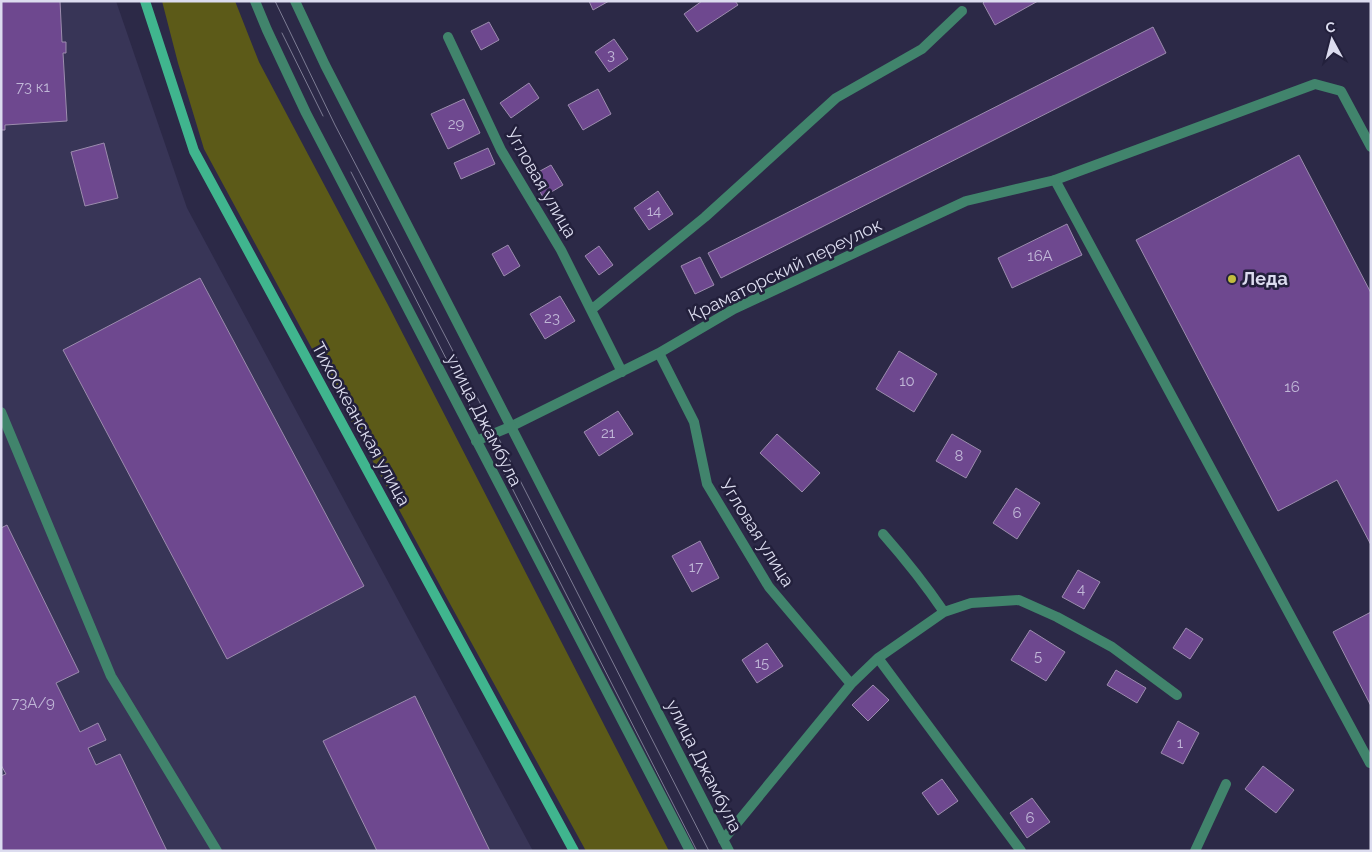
<svg xmlns="http://www.w3.org/2000/svg" width="1372" height="852" viewBox="0 0 1372 852" font-family="Raleway,sans-serif">
	<rect width="100%" height="100%" fill="#2c2947"/>
	<!-- built -->
	<path fill="#383557" d="M1,1H116L187,208L533,851H1Z"/>
	<!-- green -->
	<path fill="#5c5a18" d="M162,1H235L259,62L387,303L669,851H586L449,602L204,149L178,63Z"/>
	<!-- building -->
	<path fill="#6e488f" stroke="#9c8cae" d="M1,1H60L62,42H66V53H63L67,121L5,125V130H1Z
		M589,1H609L593,10Z
		M702,1H735L738,5L697,32L684,14Z
		M985,1H1038L995,25L983,3Z
		M489,22L499,40L481,50L471,31Z
		M1153,27L1166,53L721,278L708,253Z
		M614,39L628,59L609,72L595,52Z
		M529,83L539,98L511,118L500,103Z
		M598,89L611,114L583,130L568,105Z
		M464,99L480,133L448,149L431,114Z
		M104,143L118,198L85,206L71,152Z
		M488,148L495,164L461,179L454,163Z
		M1299,155L1371,293V545L1337,480L1278,511L1136,240Z
		M551,165L563,185L543,197L531,176Z
		M658,191L673,214L649,230L634,208Z
		M1067,224L1082,255L1012,288L998,258Z
		M508,245L520,266L504,276L492,254Z
		M599,246L613,265L599,275L585,256Z
		M700,257L714,285L695,294L681,266Z
		M200,278L364,586L227,659L63,350Z
		M560,296L575,321L545,339L530,314Z
		M899,351L937,374L914,412L876,389Z
		M618,411L633,434L599,456L584,432Z
		M777,434L820,473L802,492L760,453Z
		M952,434L981,451L966,478L936,461Z
		M1016,488L1040,503L1017,539L993,523Z
		M7,525L79,672L56,683L80,732L98,723L106,740L88,748L96,765L120,754L167,851H1V776L6,774L1,765V528Z
		M700,541L719,578L692,592L672,556Z
		M1078,570L1100,582L1084,609L1062,597Z
		M1371,612V706L1333,632Z
		M1186,628L1203,639L1190,659L1173,648Z
		M1030,630L1065,652L1046,681L1011,660Z
		M767,643L783,666L757,683L742,660Z
		M1116,670L1146,688L1137,703L1107,685Z
		M873,685L889,700L868,721L852,705Z
		M415,696L490,851H377L323,741Z
		M1178,721L1199,733L1183,764L1161,753Z
		M1263,766L1294,790L1276,813L1245,789Z
		M942,779L958,801L938,815L922,793Z
		M1032,798L1050,822L1027,838L1010,813Z"/>
	<g fill="none" stroke-linecap="round" stroke-linejoin="round">
		<!-- service -->
		<path stroke="#41846c" stroke-width="10" d="M1,412L111,676L217,851
			M476,441L512,426
			M1370,763L1055,180L1315,84L1341,91L1371,147
			M1195,851L1226,784"/>
		<!-- minor -->
		<path stroke="#41846c" stroke-width="10" d="M448,37L501,150L561,250L622,372
			M591,310L705,217L836,98L922,49L962,11
			M659,353L694,422L707,484L769,587L851,684
			M512,426L659,353L734,309L966,201L1055,180
			M883,534C905,559 925,584 944,612L971,603L1019,600L1057,617L1112,647L1177,695
			M878,658L1021,851
			M723,840L851,684L878,658L944,612"/>
		<!-- tertiary -->
		<path stroke="#41846c" stroke-width="10" d="M255,1L267,30L306,113L690,851
			M295,1L325,65L729,851"/>
		<!-- secondary -->
		<path stroke="#40b58e" stroke-width="10" d="M145,1L194,151L574,851"/>
		<!-- tram -->
		<path stroke="#7d7c94" stroke-width="1" d="M275,1L335,125L502,445L709,851
			M282,33L323,116
			M351,172L697,851"/>
	</g>
	<!-- markers -->
	<circle fill="#c2bd3f" stroke="#23203c" stroke-width="2" cx="1232" cy="279" r="5"/>
	<g text-anchor="middle" stroke-width="5" stroke-linejoin="round" paint-order="stroke">
		<!-- number labels -->
		<g font-size="15" fill="#c0b7d7">
			<text x="611" y="60">3</text>
			<text x="33" y="92">73 к1</text>
			<text x="456" y="129">29</text>
			<text x="654" y="216">14</text>
			<text x="1040" y="261">16А</text>
			<text x="552" y="323">23</text>
			<text x="907" y="386">10</text>
			<text x="1292" y="392">16</text>
			<text x="608" y="438">21</text>
			<text x="959" y="461">8</text>
			<text x="1017" y="518">6</text>
			<text x="696" y="572">17</text>
			<text x="1081" y="594">4</text>
			<text x="1038" y="661">5</text>
			<text x="762" y="668">15</text>
			<text x="33" y="708">73А/9</text>
			<text x="1180" y="748">1</text>
			<text x="1030" y="823">6</text>
		</g>
		<!-- street labels -->
		<g font-size="18" fill="#dcdcef" stroke="#23203c">
			<text transform="translate(541 183) rotate(60)" y="6">Угловая улица</text>
			<text transform="translate(785 270) rotate(-26)" y="6">Краматорский переулок</text>
			<text transform="translate(484 420) rotate(63)" y="6">улица Джамбула</text>
			<text transform="translate(361 424) rotate(61)" y="6">Тихоокеанская улица</text>
			<text transform="translate(757 533) rotate(58)" y="6">Угловая улица</text>
			<text transform="translate(704 766) rotate(63)" y="6">улица Джамбула</text>
		</g>
		<!-- poi labels -->
		<g font-size="18" font-weight="bold" fill="#dcdcef" stroke="#23203c" text-anchor="start">
			<text x="1242" y="285">Леда</text>
		</g>
	</g>
	<!-- border -->
	<rect width="1372" height="852" fill="none" stroke="#dcdcef" stroke-width="5"/>
	<!-- north arrow -->
	<g transform="translate(1332 40) rotate(353)" stroke="#23203c" stroke-width="4" paint-order="stroke">
	<path d="M0-4L9 19L0 12L-9 19Z" fill="#dcdcef"/>
	<text y="-8" font-size="14" font-weight="bold" text-anchor="middle" fill="#dcdcef">С</text>
	</g>
</svg>
